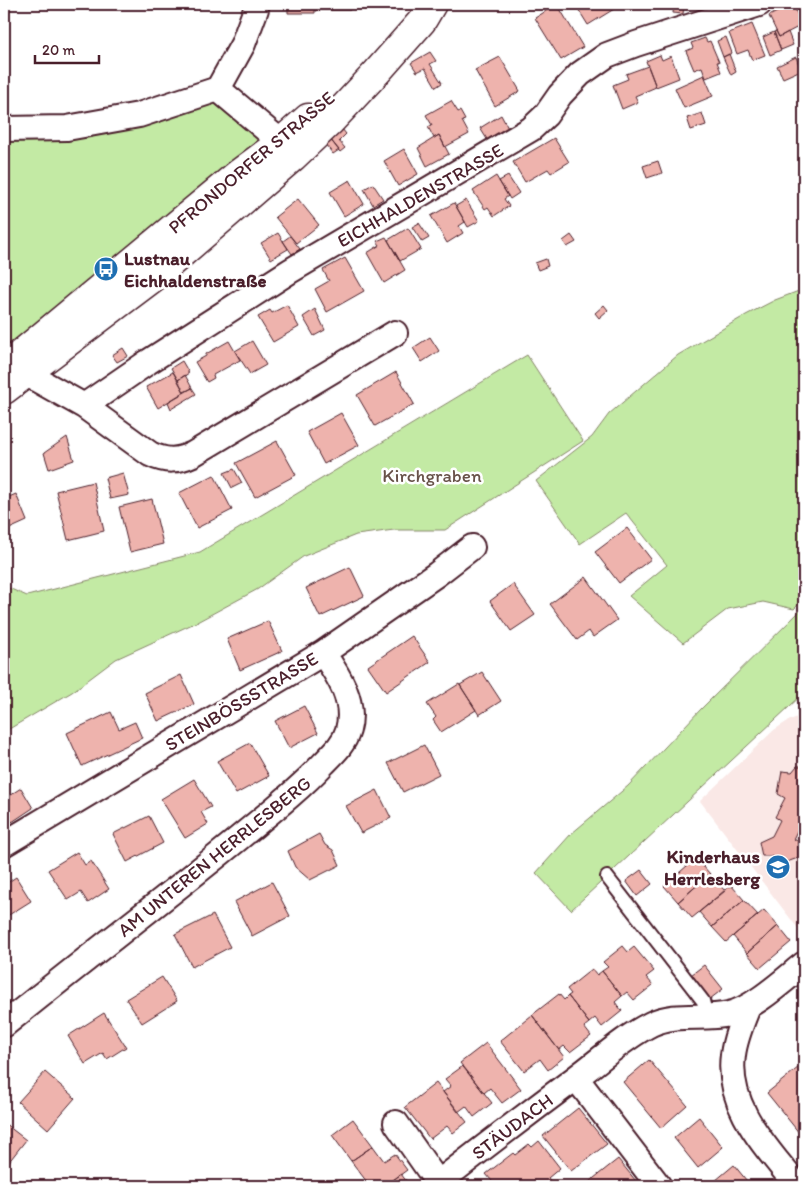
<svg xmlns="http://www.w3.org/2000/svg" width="808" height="1190" viewBox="0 0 808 1190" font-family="Itim,sans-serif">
	<rect width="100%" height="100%" fill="#fff"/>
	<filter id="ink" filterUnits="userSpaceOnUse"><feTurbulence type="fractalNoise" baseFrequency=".02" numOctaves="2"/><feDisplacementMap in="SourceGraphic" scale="10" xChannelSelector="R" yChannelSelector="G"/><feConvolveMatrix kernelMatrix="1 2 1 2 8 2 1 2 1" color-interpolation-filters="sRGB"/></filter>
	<g filter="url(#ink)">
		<!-- built -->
		<path fill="#fae8e6" d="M804,714V934L803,935L700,801L774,730L788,721Z"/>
		<!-- green -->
		<path fill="#c3eaa4" stroke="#868468" d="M218,89L293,157L4,390V129Z
			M804,289V599L794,609L763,602L728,609L683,643L629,596L667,565L626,513L580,544L536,481L592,437L609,414L678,355L746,315L775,300Z
			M527,355L583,441L445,530H394L356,535L304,556L258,589L197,622L116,659L72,692L4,732V586L27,596L200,552Z
			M804,607V693L571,910L536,873L571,834L628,786L701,709Z"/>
		<!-- building -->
		<path fill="#eeb3ad" stroke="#4a1f2b" d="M288,4H315V13H288Z
			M315,4H350V10H315Z
			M557,4L583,47L561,60L535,18Z
			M575,4H610L614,9L588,25Z
			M674,4H684L683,14L673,13Z
			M793,4L802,25L779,37L769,16Z
			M752,24L765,55L752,60L748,50L737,54L729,33Z
			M776,31L779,37L788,32L793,45L781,50L774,32Z
			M774,32L781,50L770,55L763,37Z
			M726,37L732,53L723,57L717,41Z
			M705,38L707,42L710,41L719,62H717L721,72L706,78L702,67L694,70L686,51L693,48L691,43Z
			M430,52L436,61L430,64L442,83L436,87L425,68L417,72L411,63Z
			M729,54L736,72L731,75L723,57Z
			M660,55L662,60L671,56L679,78L656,87L646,61Z
			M500,57L520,91L495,106L475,70Z
			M796,57L801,70L783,78L777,66Z
			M648,66L656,87L635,96L638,102L622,109L613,85L628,79L626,74Z
			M704,75L713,96L684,108L675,88Z
			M451,101L458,112L460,111L465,120L462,121L469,134L445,147L439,135L434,138L428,127L432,125L426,115Z
			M702,113L706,125L691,130L687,118Z
			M501,115L510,132L490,144L480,128Z
			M342,129L346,134L339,141L345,148L340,152L330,139Z
			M439,135L449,154L427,166L418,148Z
			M554,138L569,162L551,173L548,169L525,182L513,162Z
			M330,139L339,150L333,154L325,144Z
			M404,149L418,174L398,186L384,161Z
			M658,161L662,173L647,178L643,166Z
			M496,176L508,196L504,199L509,206L494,216L488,207L485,209L473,191Z
			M508,176L519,193L510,199L499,181Z
			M350,180L364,204L344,216L330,192Z
			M373,184L383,199L373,205L364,189Z
			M298,199L319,225L296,243L275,217Z
			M466,200L479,221L468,227L456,206Z
			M454,203L465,222L459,226L463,233L447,243L431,216Z
			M419,223L429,238L422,242L412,227Z
			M408,228L421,249L400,261L388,240Z
			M278,233L288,249L271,259L261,243Z
			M571,235L576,242L567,247L563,241Z
			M290,236L300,249L292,254L283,241Z
			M386,237L405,270L384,283L367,253L380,245L377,241Z
			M345,258L364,291L327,312L315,289L329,281L323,270Z
			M546,259L548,266L538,270L535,263Z
			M287,305L299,327L273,342L258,317L270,310L272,313Z
			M604,305L608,310L599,318L595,313Z
			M315,309L325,330L314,336L303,317Z
			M430,337L439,351L422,362L413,348Z
			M229,341L240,360L213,375L214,378L207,382L195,362L206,356V354Z
			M252,341L266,365L250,374L235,351Z
			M123,348L128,356L117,362L112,355Z
			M182,361L189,373L178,380L171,368Z
			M173,372L184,392L158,408L146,387Z
			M396,372L414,404L375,426L357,395Z
			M185,375L192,388L184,392L178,380Z
			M192,388L196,394L171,409L168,402Z
			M341,413L359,445L324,464L307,432Z
			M67,437L74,460L49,469L44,453Z
			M277,441L296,475L255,497L236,463Z
			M234,469L242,483L232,488L224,473Z
			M123,473L129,495L110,499L105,478Z
			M214,475L232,510L197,528L179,493Z
			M93,482L104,531L68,540L56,491Z
			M16,494L27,521L5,531L4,499Z
			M152,499L163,544L130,552L119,507Z
			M627,528L651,559L619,583L595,552Z
			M350,567L364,596L320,617L306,588Z
			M586,577L617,620L593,637L589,631L577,640L550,604Z
			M513,584L535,615L511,631L490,601Z
			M268,621L282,651L240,670L227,639Z
			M412,636L430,662L386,692L368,666Z
			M482,672L501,701L479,715L460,685Z
			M181,675L194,704L158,721L145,693Z
			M459,684L476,710L441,732L433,720L436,717L427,704Z
			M304,706L318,733L289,748L275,721Z
			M111,712L119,729L135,722L142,738L82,766L67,733Z
			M250,743L269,776L236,794L217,761Z
			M424,745L439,774L403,792L388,763Z
			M797,766H801L802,771L804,770V824L800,825L793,839L798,841V858L781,864L771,856H762L759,842L772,836L780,820L775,817L785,798L778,794L782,771L792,772Z
			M194,779L211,807L201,812L208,824L185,838L161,799Z
			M21,788L33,808L12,822L9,817L4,820V799Z
			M377,790L391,818L361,833L346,806Z
			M149,816L163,843L127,862L113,834Z
			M319,834L325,845L333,850L340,865L310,880L295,867L288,851Z
			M77,852L85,865L91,861L109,889L88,903L81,892L68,900L48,870Z
			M696,858L710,874L678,902L664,886Z
			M641,870L652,884L637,896L626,881Z
			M710,874L725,891L692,918L678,902Z
			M16,877L31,901L4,918V885Z
			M272,882L290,916L252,936L234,902Z
			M731,885L744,900L712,927L699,912Z
			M744,900L758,915L726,942L712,927Z
			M764,910L778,926L747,953L733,936Z
			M213,915L230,947L192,967L175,934Z
			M778,926L791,942L760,968L747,953Z
			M623,946L628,952L634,947L654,971L646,977L653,985L634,1000L627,992L622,996L602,971L608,967L603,962Z
			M704,965L723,989L710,999L691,975Z
			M592,969L597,975L602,971L622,996L615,1002L622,1011L602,1027L595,1018L589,1023L568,996L571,994L567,989Z
			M162,977L177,1001L142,1023L126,999Z
			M559,994L564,1000L568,996L589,1023L584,1027L591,1036L570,1052L564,1046L559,1050L532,1015Z
			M104,1013L126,1047L107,1059L103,1053L85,1064L68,1036Z
			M532,1015L564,1057L548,1070L540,1059L524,1071L500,1041Z
			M486,1043L521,1089L502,1103L490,1088L484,1093L460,1063Z
			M649,1060L687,1105L661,1128L623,1082Z
			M463,1066L492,1103L474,1117L466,1106L458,1112L443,1092L451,1086L445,1079Z
			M799,1067L804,1073V1139L767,1093Z
			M45,1072L75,1098L48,1129L18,1102Z
			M436,1083L467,1122L453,1133L447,1126L430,1139L405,1107Z
			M578,1108L607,1144L571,1171L543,1136Z
			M699,1117L723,1147L698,1168L674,1138Z
			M353,1119L373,1146L351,1161L332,1135Z
			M4,1123L26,1140L4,1168Z
			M539,1141L560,1168L548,1178L554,1186H496L486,1174L513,1153L515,1155L529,1144L532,1147Z
			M373,1146L384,1161L395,1154L407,1170L385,1186H370L351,1161Z
			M618,1159L640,1186H593L589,1182Z
			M734,1165L751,1186H709Z
			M401,1174L410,1186H385Z"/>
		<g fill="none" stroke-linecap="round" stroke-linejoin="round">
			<defs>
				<path id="lane" d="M607,877L703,1001L707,1017"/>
				<path id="street" d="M218,89L243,44L256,9V4
					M4,129L67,128L139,115L218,89L281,142L292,156
					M16,360L27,374L84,406L150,454C166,462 178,461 193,454L395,333
					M84,406L148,362L290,271L531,129L546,115L560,95L580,74L607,55L636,44L759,4
					M4,844L323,653L437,574L472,547
					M748,1007C742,1022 735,1038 733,1055C726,1108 767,1147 797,1186
					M4,1025C80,963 157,905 233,843C264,817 296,793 324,763C334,753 344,744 348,730C356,701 338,675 323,653
					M576,1078L659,1186
					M396,1123L438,1183
					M438,1186V1183C484,1147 530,1112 577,1077C600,1060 625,1037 651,1024C676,1012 703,1020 729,1014C753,1009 785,979 804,964"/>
				<path id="secondary" d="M11,362L238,174L281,142L308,118
					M4,390L158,274L293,157L331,121L377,72L422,21L432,4"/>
			</defs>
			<!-- lane casing -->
			<use href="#lane" stroke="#4a1f2b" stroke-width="16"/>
			<!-- street casing -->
			<use href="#street" stroke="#4a1f2b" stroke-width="28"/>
			<!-- secondary casing -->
			<use href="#secondary" stroke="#4a1f2b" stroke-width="31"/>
			<!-- lane -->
			<use href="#lane" stroke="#fff" stroke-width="12"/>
			<!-- street -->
			<use href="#street" stroke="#fff" stroke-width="24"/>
			<!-- secondary -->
			<use href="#secondary" stroke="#fff" stroke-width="28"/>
		</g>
	</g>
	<!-- icons -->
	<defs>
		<symbol id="bus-disc" viewBox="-11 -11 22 22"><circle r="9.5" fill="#1f6fb2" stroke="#fff"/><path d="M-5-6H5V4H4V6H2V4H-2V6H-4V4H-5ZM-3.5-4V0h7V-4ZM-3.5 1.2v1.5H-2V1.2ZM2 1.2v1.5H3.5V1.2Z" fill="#fff"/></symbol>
		<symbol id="school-disc" viewBox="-11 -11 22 22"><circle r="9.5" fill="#1f6fb2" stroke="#fff"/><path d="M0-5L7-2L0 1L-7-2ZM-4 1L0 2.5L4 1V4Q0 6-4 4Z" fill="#fff"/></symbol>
	</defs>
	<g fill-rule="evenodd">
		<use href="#bus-disc" x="92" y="255" width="28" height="28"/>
		<use href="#school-disc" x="764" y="853" width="28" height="28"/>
	</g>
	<g text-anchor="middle" stroke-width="5" stroke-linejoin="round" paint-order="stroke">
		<!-- street labels -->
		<g font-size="19" fill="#4a1f2b" stroke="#fff">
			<text transform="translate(251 162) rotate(-40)" y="7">PFRONDORFER STRASSE</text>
			<text transform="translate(420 195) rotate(-30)" y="7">EICHHALDENSTRASSE</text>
			<text transform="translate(241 701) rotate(-31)" y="7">STEINBÖSSSTRASSE</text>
			<text transform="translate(214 856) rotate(-39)" y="7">AM UNTEREN HERRLESBERG</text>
			<text transform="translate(512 1126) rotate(-37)" y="7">STÄUDACH</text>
		</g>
		<!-- poi labels -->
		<g font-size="19" font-weight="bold" fill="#4a1f2b" stroke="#fff" text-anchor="start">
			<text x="124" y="265">Lustnau<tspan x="124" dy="22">Eichhaldenstraße</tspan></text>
			<text x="760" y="863" text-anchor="end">Kinderhaus<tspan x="760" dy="22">Herrlesberg</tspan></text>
		</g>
		<!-- park labels -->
		<g font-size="19" fill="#685249" stroke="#fff">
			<text x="432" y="482">Kirchgraben</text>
		</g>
	</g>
	<!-- margin -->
	<rect width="808" height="1190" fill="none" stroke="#fff" stroke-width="20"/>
	<rect x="10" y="10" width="788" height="1170" fill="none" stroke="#4a1f2b" stroke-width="2" filter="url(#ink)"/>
	<!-- scale -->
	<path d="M35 55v8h64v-8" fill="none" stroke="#4a1f2b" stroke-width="2.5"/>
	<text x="42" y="55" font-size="15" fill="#4a1f2b" stroke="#ffffff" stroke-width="4" paint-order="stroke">20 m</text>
</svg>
